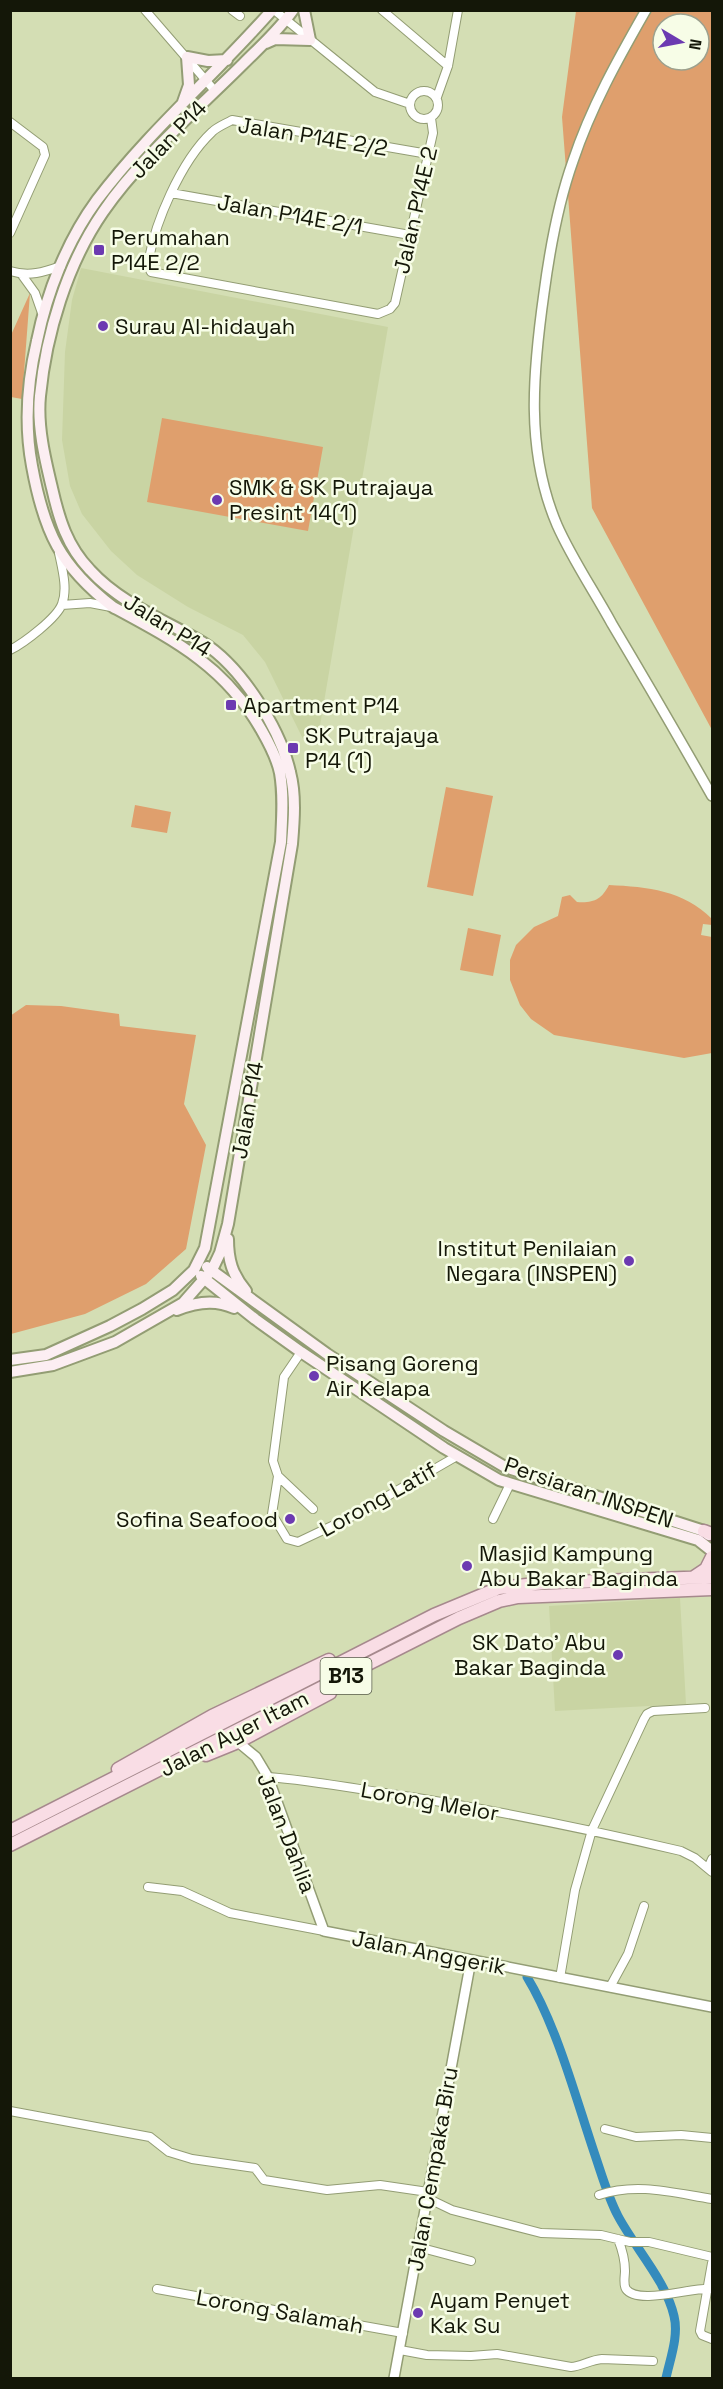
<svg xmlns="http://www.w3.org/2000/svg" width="723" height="2389" viewBox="0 0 723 2389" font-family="'Space Grotesk',sans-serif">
	<rect width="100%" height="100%" fill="#d4deb4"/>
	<!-- built -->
	<path fill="#c9d4a3" d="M81,268L388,327L318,737L303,739L265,662L243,635L188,607L137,575L111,551L82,514L70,486L62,440L65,352L72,300Z
		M680,1598L686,1704L555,1711L549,1606Z"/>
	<!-- green -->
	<path fill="#df9f6d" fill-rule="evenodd" d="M576,11H712V730L592,508L562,117ZM663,24H699V60H663Z
		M30,293L22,399L11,397V335Z
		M162,418L323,447L308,531L147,502Z
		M446,787L493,796L473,896L427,887Z
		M135,805L171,812L167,833L131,827Z
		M609,885C648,887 683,890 712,919V925L703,924L701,935L712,937V1053L684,1058L554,1035L531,1019L520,1005L510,980V960L516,945L534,927L558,916L562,897L570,895L577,902C594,903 601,900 609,885Z
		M468,928L501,935L493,976L460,970Z
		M26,1005L61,1006L119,1014L120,1026L196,1035L184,1104L206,1145L186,1249L146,1284L85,1314L11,1334L10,1016Z"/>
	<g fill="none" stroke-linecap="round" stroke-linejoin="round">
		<!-- canal -->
		<path stroke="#348bbd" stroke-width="9" d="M527,1977C558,2028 577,2103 597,2161C603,2179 609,2199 618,2216C635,2248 666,2281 674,2316C679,2336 670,2359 666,2378"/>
		<defs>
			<path id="minor" d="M145,10L215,91
				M232,10L240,16
				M274,10L375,92L410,104
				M382,10L448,66
				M410 105a14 14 0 1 1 28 0a14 14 0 1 1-28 0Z
				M437,97L448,66L458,10
				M10,122L43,147L45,155L10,233
				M428,154L232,120C225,124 217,127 212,132C181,161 153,225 148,266L151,272L378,314L390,309L395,303L433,133L431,118
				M171,193L410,235
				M10,271C29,277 44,272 61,266
				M22,275L35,293L42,313
				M62,605L90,603L111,607
				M10,650C24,643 57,618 62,604C68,589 62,568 59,553
				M301,1352L284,1377L273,1461L278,1476L313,1509
				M278,1476L272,1514L287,1539L298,1542L353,1516L457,1456
				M493,1519L510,1484
				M268,1777C307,1780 346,1787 385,1793C485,1808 583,1828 681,1851L695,1858L712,1872
				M708,1868L712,1859
				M148,1887L182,1891L230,1913L324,1931
				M560,1978L575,1890L592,1830L644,1719L647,1714L653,1711L705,1708
				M610,1987L628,1954L644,1906
				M10,2111L150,2137L169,2152L192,2159L255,2168L264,2180L327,2190L380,2185L428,2192
				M605,2129L636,2137L681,2135L712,2138
				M599,2195C637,2182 674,2193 712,2199
				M427,2198L452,2210L541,2233L601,2235L630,2242H649L712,2257
				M618,2239C622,2249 625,2259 625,2271C625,2276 623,2284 626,2289C638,2306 695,2286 712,2289
				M418,2247L471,2261
				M712,2263L700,2331L702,2335L712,2339
				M157,2289L403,2333
				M400,2350L427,2355L471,2356L497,2354L571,2367C582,2366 590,2360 602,2359L653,2361"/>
			<path id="tertiary" d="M646,10C618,59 591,107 573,161C558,203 550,248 544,293C533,371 525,450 557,525C572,559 594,591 612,624C646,681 679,738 712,796
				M238,1742L256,1757L268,1777L324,1931L712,2007
				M394,2378L471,1960"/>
			<path id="secondary" d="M266,43L275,39L310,40L304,10
				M183,102L189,85L187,57L208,61L227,60
				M228,1239C228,1260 232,1274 246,1291
				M207,1267L327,1354L444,1431L505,1467L704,1531L709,1535
				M201,1276L255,1319L301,1352L444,1448L499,1480L698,1540L712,1551
				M177,1310C196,1302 215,1299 234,1308
				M10,1360L46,1355L110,1326L142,1309L173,1290L194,1270L205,1248L281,842C282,820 284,796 280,773C277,758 270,745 262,731C226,667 176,641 113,607C60,566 44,532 32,466C24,423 27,383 37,341C47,292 67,241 97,200C149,131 215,75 272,10
				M10,1372L53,1365L115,1342L183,1303L212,1270L220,1253L228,1224L292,844C294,820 296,795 290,772C280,728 241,666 202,642C164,620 120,603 90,570C67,546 59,519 52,488C45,459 37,426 40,396C46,334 67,264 103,212C140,158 197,110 244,63C261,46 279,30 293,10"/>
			<path id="primary" d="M704,1531L712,1534
				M694,1577L706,1569L712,1557
				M206,1755L238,1742L330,1693
				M118,1769L212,1716L329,1660
				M10,1831L434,1615L499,1588L544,1583L712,1577
				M10,1845L459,1618L499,1601L518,1597L712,1589"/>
		</defs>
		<!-- minor casing -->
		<use href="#minor" stroke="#939d74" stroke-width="10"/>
		<!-- tertiary casing -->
		<use href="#tertiary" stroke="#939d74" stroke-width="12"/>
		<!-- secondary casing -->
		<use href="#secondary" stroke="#939d74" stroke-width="14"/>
		<!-- primary casing -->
		<use href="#primary" stroke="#a6898d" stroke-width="15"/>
		<!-- minor -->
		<use href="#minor" stroke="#fff" stroke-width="8"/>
		<!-- tertiary -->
		<use href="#tertiary" stroke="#fff" stroke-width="9"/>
		<!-- secondary -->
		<use href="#secondary" stroke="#fceef2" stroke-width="10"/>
		<!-- primary -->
		<use href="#primary" stroke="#f9dde5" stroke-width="12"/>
	</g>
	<!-- markers -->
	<g fill="#6c3ab1" stroke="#f7fde7" stroke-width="2">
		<rect x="93" y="244" width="12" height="12" rx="3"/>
		<circle cx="103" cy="326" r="6"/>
		<circle cx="217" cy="500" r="6"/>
		<rect x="225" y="699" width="12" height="12" rx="3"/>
		<rect x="287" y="742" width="12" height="12" rx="3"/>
		<circle cx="629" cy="1261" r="6"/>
		<circle cx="314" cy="1376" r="6"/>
		<circle cx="290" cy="1519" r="6"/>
		<circle cx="467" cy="1566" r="6"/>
		<circle cx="618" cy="1655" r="6"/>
		<circle cx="418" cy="2313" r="6"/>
	</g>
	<g text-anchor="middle" stroke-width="5" stroke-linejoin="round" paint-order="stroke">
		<!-- shield labels -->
		<rect fill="#f7fde7" stroke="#585c4b" stroke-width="1.5" x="320.5" y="1658" width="51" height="36" rx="4.5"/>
		<g font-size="21" font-weight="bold" fill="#141708">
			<text x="346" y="1683">B13</text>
		</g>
		<!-- street labels -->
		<g font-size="22" fill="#141708" stroke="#f7fde7">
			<text transform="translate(313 136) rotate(9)" y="8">Jalan P14E 2/2</text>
			<text transform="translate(168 139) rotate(-46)" y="8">Jalan P14</text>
			<text transform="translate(415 210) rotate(-77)" y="8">Jalan P14E 2</text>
			<text transform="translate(290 214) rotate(10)" y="8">Jalan P14E 2/1</text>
			<text transform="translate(168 625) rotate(32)" y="8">Jalan P14</text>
			<text transform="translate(247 1110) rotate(-80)" y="8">Jalan P14</text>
			<text transform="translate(589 1492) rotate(19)" y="8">Persiaran INSPEN</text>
			<text transform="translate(378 1499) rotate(-29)" y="8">Lorong Latif</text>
			<text transform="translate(234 1733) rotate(-27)" y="8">Jalan Ayer Itam</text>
			<text transform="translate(430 1801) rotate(10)" y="8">Lorong Melor</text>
			<text transform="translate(287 1833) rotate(69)" y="8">Jalan Dahlia</text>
			<text transform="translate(429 1952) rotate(11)" y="8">Jalan Anggerik</text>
			<text transform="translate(432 2169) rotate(-80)" y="8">Jalan Cempaka Biru</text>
			<text transform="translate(280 2311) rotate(10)" y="8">Lorong Salamah</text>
		</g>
		<!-- poi labels -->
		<g font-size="22" fill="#141708" stroke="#f7fde7" text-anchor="start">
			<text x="111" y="245">Perumahan<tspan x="111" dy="25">P14E 2/2</tspan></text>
			<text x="115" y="334">Surau Al-hidayah</text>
			<text x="229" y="495">SMK &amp; SK Putrajaya<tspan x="229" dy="25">Presint 14(1)</tspan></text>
			<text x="243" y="713">Apartment P14</text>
			<text x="305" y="743">SK Putrajaya<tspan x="305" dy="25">P14 (1)</tspan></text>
			<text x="617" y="1256" text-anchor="end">Institut Penilaian<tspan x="617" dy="25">Negara (INSPEN)</tspan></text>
			<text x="326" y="1371">Pisang Goreng<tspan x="326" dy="25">Air Kelapa</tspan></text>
			<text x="278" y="1527" text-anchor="end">Sofina Seafood</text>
			<text x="479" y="1561">Masjid Kampung<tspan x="479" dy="25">Abu Bakar Baginda</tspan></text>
			<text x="606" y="1650" text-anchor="end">SK Dato' Abu<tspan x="606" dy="25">Bakar Baginda</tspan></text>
			<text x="430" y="2308">Ayam Penyet<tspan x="430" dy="25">Kak Su</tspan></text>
		</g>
	</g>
	<!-- border -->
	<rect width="723" height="2389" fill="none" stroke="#141708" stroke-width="24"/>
	<!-- north arrow -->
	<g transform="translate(681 42) rotate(100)"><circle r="28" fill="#f7fde7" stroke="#9ca18e" stroke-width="1.5"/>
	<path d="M0-4.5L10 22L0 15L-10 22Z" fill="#6c3ab1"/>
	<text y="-9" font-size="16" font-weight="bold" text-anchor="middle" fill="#141708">N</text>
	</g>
</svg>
